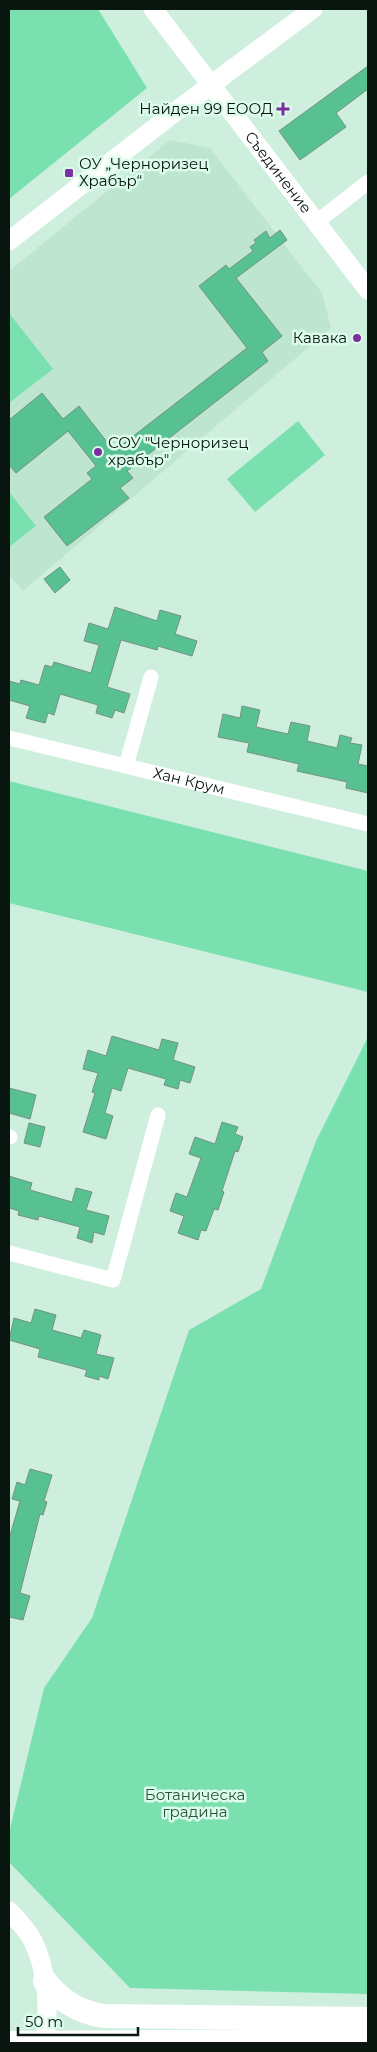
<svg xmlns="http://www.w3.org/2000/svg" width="377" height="2052" viewBox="0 0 377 2052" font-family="Montserrat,sans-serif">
	<rect width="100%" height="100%" fill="#cfefde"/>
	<!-- built -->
	<path fill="#bee5d0" d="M170,140L210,148L322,293L331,328L23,591L9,575V271Z"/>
	<!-- green -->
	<path fill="#7ae0b0" d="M9,9H98L147,88L9,199Z
		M9,313L53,369L9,403Z
		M298,421L325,455L255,512L227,479Z
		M9,492L36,526L9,547Z
		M9,781L368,871V992L9,903Z
		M368,1037V1994L130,1988L9,1862V1833L44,1688L92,1618L189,1330L261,1289L316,1141Z"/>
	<!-- building -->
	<path fill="#58c192" stroke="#759182" d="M368,66V89L336,113L346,127L300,160L279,131Z
		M280,230L287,240L236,278L282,336L262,352L268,361L127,471L133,478L120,488L129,498L67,546L44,517L92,479L87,473L96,466L68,431L16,473L9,465V420L42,393L63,419L79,406L114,451L247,348L199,286L226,265L229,269L253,251L250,247L256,243L254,240L266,231L270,238Z
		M60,567L70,580L55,593L44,579Z
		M115,607L157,621L160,610L181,616L175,634L197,641L192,656L158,646L157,650L121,640L107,687L130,694L124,713L115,710L112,718L96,713L98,705L60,694L54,715L48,713L45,723L26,718L30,706L9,700V681L20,684L21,680L39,685L45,665L52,667L54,662L91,673L99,645L84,641L89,623L108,629Z
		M242,706L260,710L256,727L288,734L291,722L310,726L307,741L337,748L340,735L352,738L350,743L362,745L358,764L368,766V793L346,788L347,782L297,771L299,764L247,752L249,743L218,737L223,714L240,718Z
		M112,1036L159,1050L162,1039L178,1043L173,1060L195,1067L190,1083L180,1080L178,1089L164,1085L166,1079L128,1068L121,1091L112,1088L105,1113L113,1116L106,1139L83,1132L95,1093L92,1092L98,1073L83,1069L88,1050L106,1056Z
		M9,1088L36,1095L30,1119L9,1113Z
		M222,1122L238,1127L235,1134L243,1137L238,1152L235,1151L222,1191L224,1192L218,1210L214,1209L206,1231L201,1230L198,1240L178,1233L184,1216L170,1211L176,1193L187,1197L201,1158L189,1154L195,1137L215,1144Z
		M29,1123L45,1127L40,1147L24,1143Z
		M9,1176L32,1183L30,1190L72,1202L76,1188L92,1192L86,1210L109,1216L104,1235L94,1232L92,1243L77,1238L80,1227L39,1216L38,1220L18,1215L19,1211L9,1208Z
		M35,1309L56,1315L52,1330L81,1338L84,1330L101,1335L96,1354L114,1358L108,1379L99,1376V1380L85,1376L87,1370L38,1357L40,1349L9,1340L14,1318L31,1323Z
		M30,1469L52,1475L44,1501L47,1502L43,1515L40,1514L20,1593L30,1596L23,1620L9,1617V1539L20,1501L12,1499L17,1482L25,1485Z"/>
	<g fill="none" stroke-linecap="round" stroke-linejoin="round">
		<!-- minor -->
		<g stroke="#fff" stroke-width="15">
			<path d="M317,222L368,182"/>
			<path id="s1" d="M9,738L368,824"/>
			<path d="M126,766L151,677"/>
			<path d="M9,1137H10"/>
			<path d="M9,1253L113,1280L158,1115"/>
		</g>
		<!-- tertiary -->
		<g stroke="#fff" stroke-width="19">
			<path id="s2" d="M153,9L368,290"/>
			<path d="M9,241L188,102L313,9"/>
			<path d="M9,1911C18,1920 27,1930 33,1941C47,1969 51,2013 43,2043"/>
		</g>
		<!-- primary -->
		<path stroke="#fff" stroke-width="24" d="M45,1981C61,2001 78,2012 104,2016L368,2019
			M9,2043L368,2041"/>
	</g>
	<!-- markers -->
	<g fill="#7b2fa1" stroke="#dcfceb" stroke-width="2">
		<path d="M280.5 101.5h5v5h5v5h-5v5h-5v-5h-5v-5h5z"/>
		<rect x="64" y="168" width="10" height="10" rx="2.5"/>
		<circle cx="357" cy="338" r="5"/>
		<circle cx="98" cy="452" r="5"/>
	</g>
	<g text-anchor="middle" stroke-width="5" stroke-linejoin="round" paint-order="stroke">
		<!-- poi labels -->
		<g font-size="15" fill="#09150f" stroke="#dcfceb" text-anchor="end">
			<text x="273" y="114">Найден 99 ЕООД</text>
			<text x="79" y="169" text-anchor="start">ОУ „Черноризец<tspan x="79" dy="17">Храбър“</tspan></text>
			<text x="347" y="343">Кавака</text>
			<text x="108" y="448" text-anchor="start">СОУ "Черноризец<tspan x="108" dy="17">храбър"</tspan></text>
		</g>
		<!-- street labels -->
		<g font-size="15" fill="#09150f" stroke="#dcfceb">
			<text dy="5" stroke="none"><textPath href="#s2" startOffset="206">Съединение</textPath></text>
			<text dy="5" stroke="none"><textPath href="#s1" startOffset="185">Хан Крум</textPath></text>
		</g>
		<!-- park labels -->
		<g font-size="15" fill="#27533e" stroke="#dcfceb">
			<text x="195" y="1800">Ботаническа<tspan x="195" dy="17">градина</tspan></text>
		</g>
	</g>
	<!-- border -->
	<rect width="377" height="2052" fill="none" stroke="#09150f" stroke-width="20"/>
	<!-- scale -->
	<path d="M18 2027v8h120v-8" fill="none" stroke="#09150f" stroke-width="2.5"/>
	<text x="25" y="2027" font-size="15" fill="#09150f" stroke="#dcfceb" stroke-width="4" paint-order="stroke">50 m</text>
</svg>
